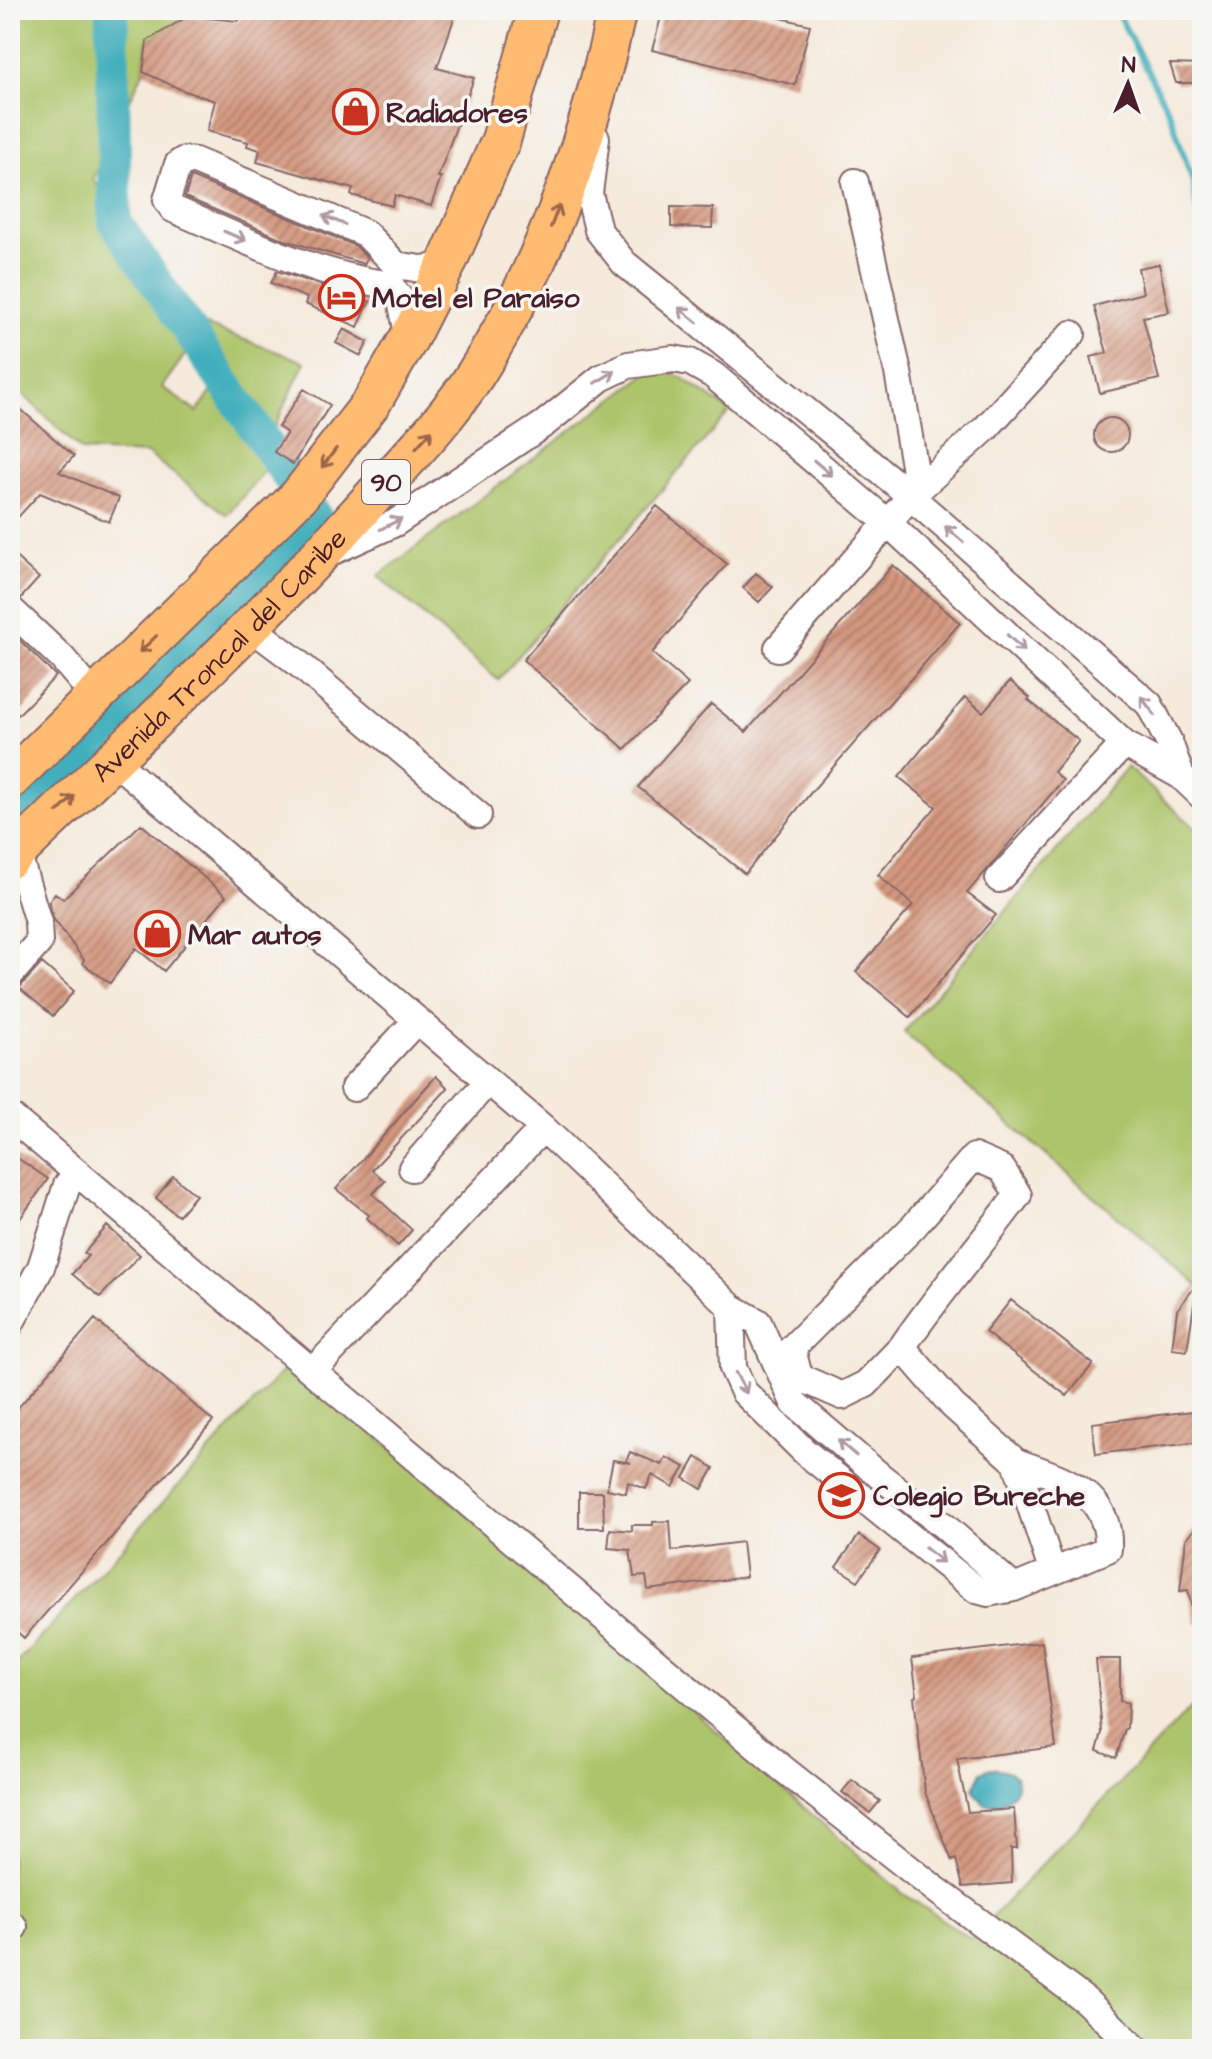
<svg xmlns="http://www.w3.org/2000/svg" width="1212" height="2059" viewBox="0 0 1212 2059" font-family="'Architects Daughter',sans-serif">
	<defs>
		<pattern id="building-hatch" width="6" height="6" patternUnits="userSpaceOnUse" patternTransform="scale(2)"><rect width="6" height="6" fill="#d3977e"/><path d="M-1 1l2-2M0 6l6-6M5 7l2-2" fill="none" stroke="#ad7b67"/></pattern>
	</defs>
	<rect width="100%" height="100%" fill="#f6f6f2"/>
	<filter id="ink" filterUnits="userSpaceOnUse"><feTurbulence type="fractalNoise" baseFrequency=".0125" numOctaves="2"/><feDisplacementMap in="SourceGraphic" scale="16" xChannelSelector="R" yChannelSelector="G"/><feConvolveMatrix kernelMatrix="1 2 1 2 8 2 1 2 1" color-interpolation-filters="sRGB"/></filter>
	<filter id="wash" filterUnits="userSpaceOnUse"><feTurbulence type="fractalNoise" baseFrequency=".006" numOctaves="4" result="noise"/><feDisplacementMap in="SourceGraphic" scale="32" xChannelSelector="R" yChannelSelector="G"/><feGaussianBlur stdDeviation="1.8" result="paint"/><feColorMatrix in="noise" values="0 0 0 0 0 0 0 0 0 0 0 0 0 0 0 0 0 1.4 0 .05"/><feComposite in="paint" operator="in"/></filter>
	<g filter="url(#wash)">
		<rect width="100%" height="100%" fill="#f5eadb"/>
		<!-- green -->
		<path fill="#adc56b" stroke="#7c724b" stroke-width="2" fill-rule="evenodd" d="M10,10H198L147,41L143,72L93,180L153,250L166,297L196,322L305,362L274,428L269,466L227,515L148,454L82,451L14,386L10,378ZM187,352L222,377L197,412L162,387Z
			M654,368L681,377L730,411L498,680L378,576Z
			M1127,767L1202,834V1290L904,1032Z
			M285,1368L307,1375L901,1892L971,1939L1202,1696V2049H10V1671Z"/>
		<!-- water -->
		<path fill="#3faebc" stroke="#446674" stroke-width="2" d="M991,1768C1023,1770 1026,1789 998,1805L984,1804L973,1789L981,1772Z"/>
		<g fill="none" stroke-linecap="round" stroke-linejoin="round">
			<!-- stream -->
			<path stroke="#3faebc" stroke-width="6" d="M1116,10L1171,116L1193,183L1202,239"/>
			<!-- river -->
			<path stroke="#3faebc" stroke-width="34" d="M112,10L115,222L290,479
				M10,827L317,520L311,511"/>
		</g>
		<g id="blocks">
			<!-- building -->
			<path fill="url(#building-hatch)" d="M247,10H457L437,68L474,78L438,177H441L431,206L395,195L392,206L351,195L353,189L257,162L260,150L247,146L248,142L207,131L215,101L182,90L143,72L147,41L188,16L238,21Z
				M663,10H748L810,25L795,85L652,50Z
				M1170,64L1202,65V83H1176Z
				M191,177L356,246L367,258L364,264L285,240L185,197Z
				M671,207L713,208L712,228L671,227Z
				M1159,264L1169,312L1143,317L1159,379L1100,393L1091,357L1107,353L1094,306L1143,293L1138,268Z
				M277,271L370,301L358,327L305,304L307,298L271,283Z
				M344,329L368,342L361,356L336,343Z
				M304,389L330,405L293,464L274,452L287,433L278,427Z
				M10,400L74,456L59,472L119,498L109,522L40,493L10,526Z
				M1094 435a17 17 0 1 1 34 0a17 17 0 1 1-34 0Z
				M657,506L727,564L652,653L688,684L625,749L523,660Z
				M10,552L39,578L21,598L10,592Z
				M893,565L960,623L813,790L745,874L638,787L711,704L746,732Z
				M756,573L773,587L759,602L743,588Z
				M10,631L56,676L10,723Z
				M1010,681L1030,698L1028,700L1079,741L1054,772L1063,780L967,893L996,915L910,1017L856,972L913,905L878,875L936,807L899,777L965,697L983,712Z
				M141,824L226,896L164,971L136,948L110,983L82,963L84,960L53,918L49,902L55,893L63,899Z
				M42,963L74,991L53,1016L19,988Z
				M436,1076L448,1088L372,1170L385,1181L373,1194L412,1230L398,1246L367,1218L369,1215L336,1189Z
				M10,1153L48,1179L10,1233Z
				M173,1176L196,1195L178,1216L156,1198Z
				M107,1226L140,1255L100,1297L72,1274L88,1256L84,1253Z
				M1197,1284L1187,1351L1172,1349L1177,1310Z
				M1011,1300L1093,1364L1067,1396L985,1332Z
				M95,1319L213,1421L24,1638L10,1625V1417Z
				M1202,1410V1442L1096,1454L1092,1423Z
				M630,1452L662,1465L666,1457L685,1467L673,1487L652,1475L646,1489L628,1482L626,1493L607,1489L613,1460L631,1463L626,1461Z
				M696,1457L714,1468L702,1489L684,1478Z
				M579,1492H603L604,1528H579Z
				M670,1521L672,1551L742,1542L746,1577L648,1590L646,1576L634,1577L630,1550L608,1548L610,1529L632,1531V1525H653V1522Z
				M1202,1521V1624H1196L1188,1590L1180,1591L1186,1539Z
				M859,1535L880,1550L858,1581L836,1567Z
				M1042,1642L1056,1747L957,1759L968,1812L1014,1809L1017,1849H1011L1012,1883L963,1887L956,1859L952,1861L925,1792L914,1697L917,1696L912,1658Z
				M1096,1659H1120V1701L1128,1703L1127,1728L1125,1729L1116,1758L1097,1751L1102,1733Z
				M852,1780L880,1801L870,1813L842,1792Z"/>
		</g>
	</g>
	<g filter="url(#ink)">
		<use href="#blocks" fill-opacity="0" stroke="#866669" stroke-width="2"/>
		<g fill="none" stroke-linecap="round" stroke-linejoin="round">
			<defs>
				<path id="minor" d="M596,138L589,193L598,230L624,263L895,483L1149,704L1169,742L1181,776
					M855,182L898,372L918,489
					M409,338L401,300L390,285C311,274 246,240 173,209L167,200L178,164L184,160L195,161L365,233L396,265L421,269L445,267
					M331,552L395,523L544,424L601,378L628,365L673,359L690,362L713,375L888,523L1124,744L1181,776L1202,796
					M10,609L62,658L95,697
					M249,626L293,659L478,815
					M778,648L911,496L986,428L1072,334
					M112,759L543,1128L731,1307L758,1322L794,1403L880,1476L944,1526L1014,1588
					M999,879L1124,744
					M10,975L39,942L38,922L17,852
					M354,1088L417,1020
					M10,1116L782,1768L935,1889L1086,2001L1136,2049
					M412,1168L488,1081
					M731,1307L733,1368L744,1392L805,1452L977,1590L988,1593L1014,1588L1108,1549C1111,1491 1061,1478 1016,1462
					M10,1324L41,1267L67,1185L78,1173
					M792,1348L914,1226L974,1157L1002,1169L1018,1195C980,1246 938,1294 902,1347
					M792,1349L799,1377L842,1396L866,1384L902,1347L953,1406L1016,1462L1052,1570
					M313,1371L543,1128
					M10,1924L14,1927"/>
				<g id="highway">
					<path d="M10,780L299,496L372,402L409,338L445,267L501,140L538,10"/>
					<path id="s1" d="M10,859C131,741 258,626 370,500C406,460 446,420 475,375C546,264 589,138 617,10"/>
				</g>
			</defs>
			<!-- minor casing -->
			<use href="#minor" stroke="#866669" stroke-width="30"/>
			<!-- highway casing -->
			<use href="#highway" stroke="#866669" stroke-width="42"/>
			<!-- minor -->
			<use href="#minor" stroke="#fff" stroke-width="26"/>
			<!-- highway -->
			<use href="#highway" stroke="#febb71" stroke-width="38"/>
		</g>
		<!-- one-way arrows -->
		<defs><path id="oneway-shaft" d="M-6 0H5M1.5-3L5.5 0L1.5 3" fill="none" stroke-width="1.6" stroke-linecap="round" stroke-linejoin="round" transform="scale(2)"/></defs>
		<g stroke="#9b654a">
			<use href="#oneway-shaft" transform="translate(555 216) rotate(-69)"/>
			<use href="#oneway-shaft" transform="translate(424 439) rotate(-48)"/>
			<use href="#oneway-shaft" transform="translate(329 458) rotate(127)"/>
			<use href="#oneway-shaft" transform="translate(148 644) rotate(136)"/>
			<use href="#oneway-shaft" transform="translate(66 804) rotate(-44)"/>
		</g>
		<g stroke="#ae9aa0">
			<use href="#oneway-shaft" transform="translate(334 220) rotate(-157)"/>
			<use href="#oneway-shaft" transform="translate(235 236) rotate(23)"/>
			<use href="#oneway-shaft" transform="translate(688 315) rotate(-141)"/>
			<use href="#oneway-shaft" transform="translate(605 377) rotate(-31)"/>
			<use href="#oneway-shaft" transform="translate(823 468) rotate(40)"/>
			<use href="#oneway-shaft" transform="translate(391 524) rotate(-27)"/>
			<use href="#oneway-shaft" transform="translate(954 534) rotate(-139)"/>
			<use href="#oneway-shaft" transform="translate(1016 643) rotate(43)"/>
			<use href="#oneway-shaft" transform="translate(1148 706) rotate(-127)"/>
			<use href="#oneway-shaft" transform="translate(741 1383) rotate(62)"/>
			<use href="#oneway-shaft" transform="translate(847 1448) rotate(-140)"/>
			<use href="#oneway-shaft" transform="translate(934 1555) rotate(39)"/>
		</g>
	</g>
	<!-- icons -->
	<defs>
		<symbol id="shop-ring" viewBox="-11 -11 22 22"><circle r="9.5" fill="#f6f6f2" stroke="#c8321e" stroke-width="1.5"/><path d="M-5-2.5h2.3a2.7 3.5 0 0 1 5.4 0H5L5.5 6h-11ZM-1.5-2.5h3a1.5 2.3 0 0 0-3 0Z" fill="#c8321e"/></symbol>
		<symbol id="hotel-ring" viewBox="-11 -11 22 22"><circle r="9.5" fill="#f6f6f2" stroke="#c8321e" stroke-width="1.5"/><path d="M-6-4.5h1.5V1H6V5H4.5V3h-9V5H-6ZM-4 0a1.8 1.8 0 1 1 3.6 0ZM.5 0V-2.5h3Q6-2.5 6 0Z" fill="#c8321e"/></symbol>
		<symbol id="school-ring" viewBox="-11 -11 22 22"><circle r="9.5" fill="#f6f6f2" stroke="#c8321e" stroke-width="1.5"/><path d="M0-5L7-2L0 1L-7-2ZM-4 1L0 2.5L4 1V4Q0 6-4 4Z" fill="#c8321e"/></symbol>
	</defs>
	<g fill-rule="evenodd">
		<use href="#shop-ring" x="330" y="86" width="51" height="51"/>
		<use href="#hotel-ring" x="316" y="272" width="51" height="51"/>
		<use href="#shop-ring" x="132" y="908" width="51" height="51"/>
		<use href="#school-ring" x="816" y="1470" width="51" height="51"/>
	</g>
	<g text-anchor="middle" stroke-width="7" stroke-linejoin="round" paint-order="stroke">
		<!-- shield labels -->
		<rect fill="#f6f6f2" stroke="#7e6067" stroke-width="2" x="362" y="460" width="48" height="44" rx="6"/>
		<g font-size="26" font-weight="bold" fill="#4a1f2b">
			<text x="386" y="491">90</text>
		</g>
		<!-- poi labels -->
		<g font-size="28" font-weight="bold" fill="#4a1f2b" stroke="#f6f6f2" text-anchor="start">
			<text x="386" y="122">Radiadores</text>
			<text x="372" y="307">Motel el Paraiso</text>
			<text x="188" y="944">Mar autos</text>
			<text x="873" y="1505">Colegio Bureche</text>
		</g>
		<!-- street labels -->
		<g font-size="28" fill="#4a1f2b" stroke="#f6f6f2">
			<text dy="10" stroke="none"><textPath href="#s1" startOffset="292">Avenida Troncal del Caribe</textPath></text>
		</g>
	</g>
	<!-- margin -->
	<rect width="1212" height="2059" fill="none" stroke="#f6f6f2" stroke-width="40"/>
	<!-- north arrow -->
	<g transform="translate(1128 84) rotate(2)" stroke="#f6f6f2" stroke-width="6" paint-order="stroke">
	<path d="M0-6L14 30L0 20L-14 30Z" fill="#4a1f2b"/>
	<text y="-12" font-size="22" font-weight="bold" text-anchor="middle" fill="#4a1f2b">N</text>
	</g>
</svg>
